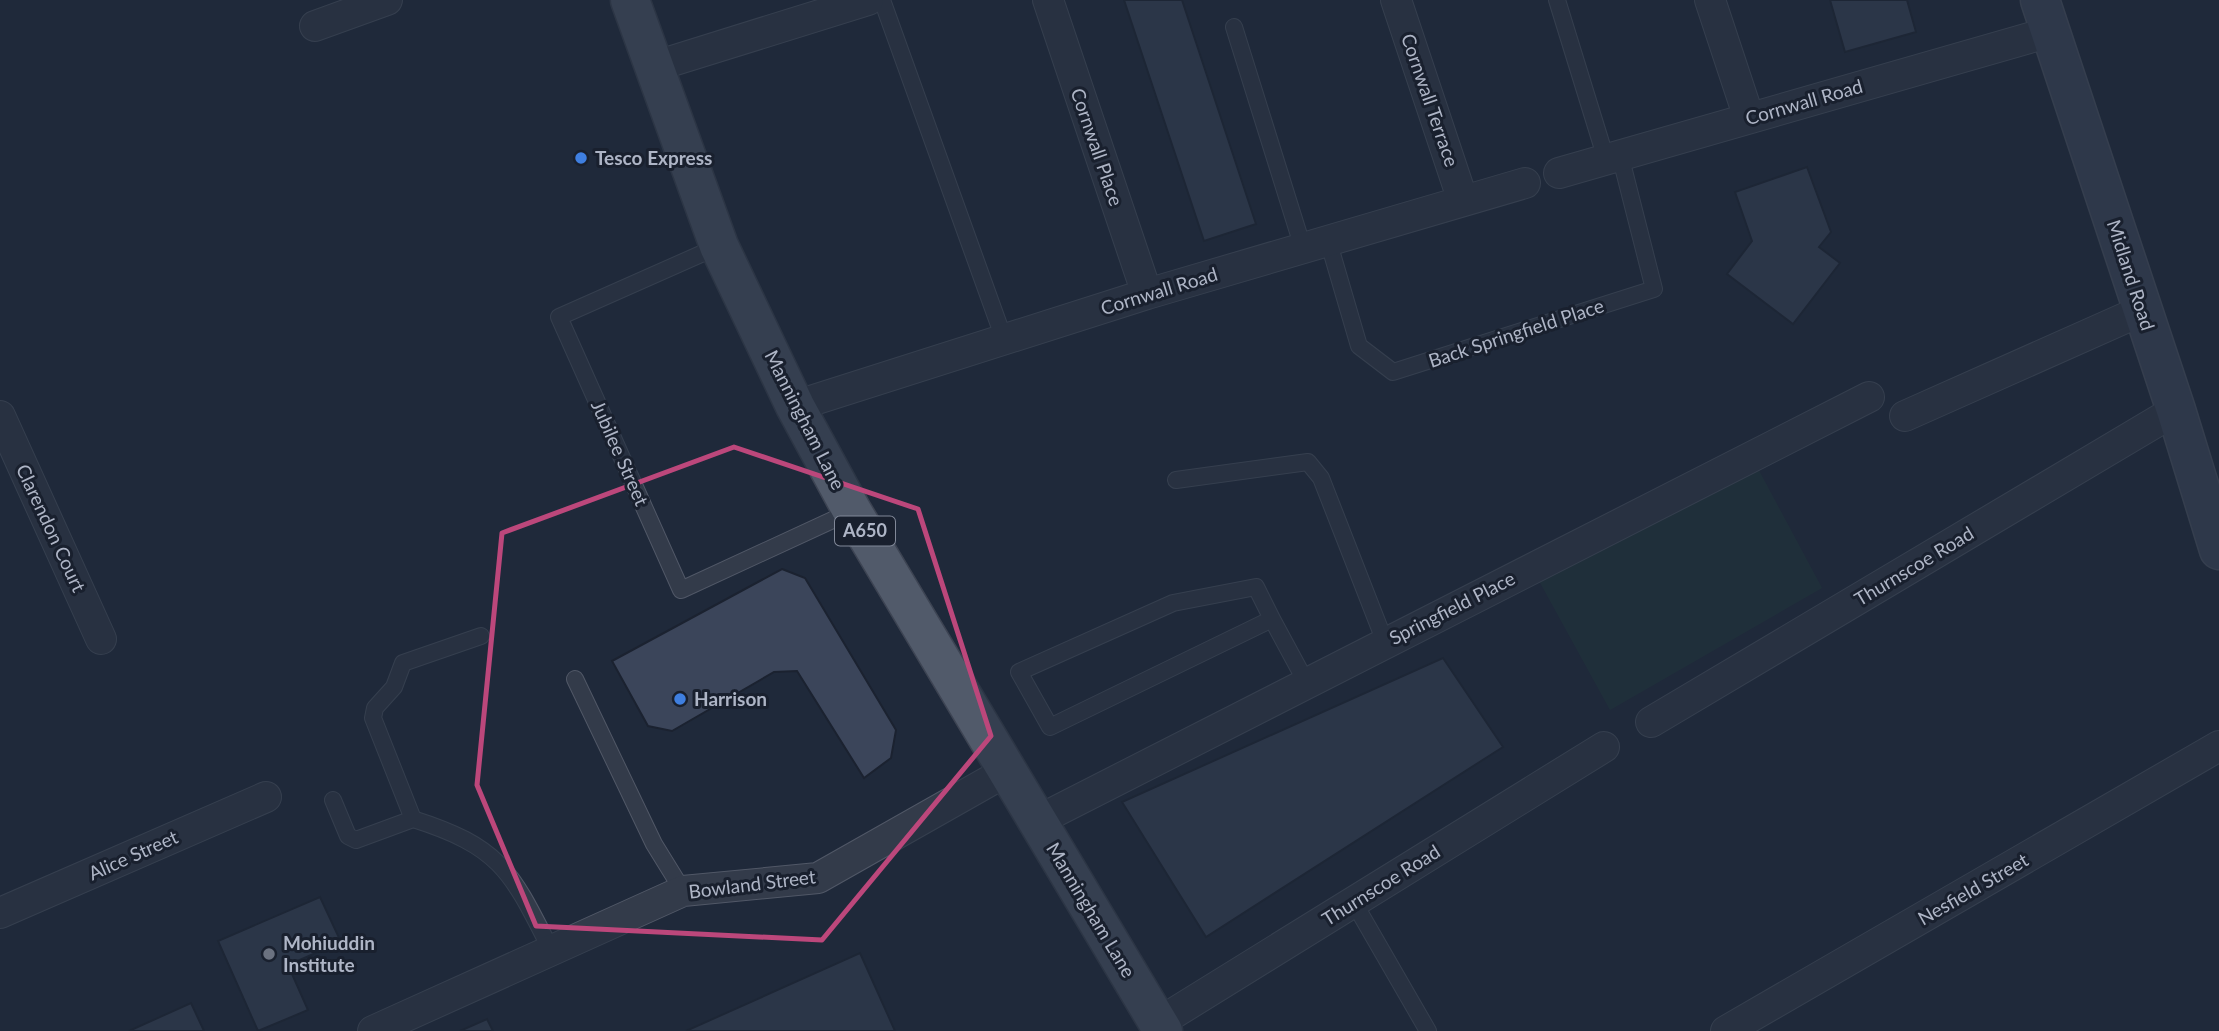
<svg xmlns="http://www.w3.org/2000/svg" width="2219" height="1031" viewBox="0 0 2219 1031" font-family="Lato,sans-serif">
	<rect width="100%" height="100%" fill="#1f293a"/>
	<!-- green -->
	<path fill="#21363b" d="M1755,463L1822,588L1610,710L1538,579Z"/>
	<!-- building -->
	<path fill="#3b455a" stroke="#1b2230" stroke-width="2" d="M1124,0H1182L1256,224L1204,241Z
		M1830,0H1907L1916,32L1845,52Z
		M1807,167L1831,232L1819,247L1840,263L1793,324L1727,274L1752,241L1735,192Z
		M782,569L805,578L896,730L891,758L864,778L797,671L774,672L672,731L648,726L612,661Z
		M1443,658L1503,747L1206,937L1122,802Z
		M320,897L341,942L288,965L308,1010L258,1031L218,941Z
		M860,953L895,1031H686Z
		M191,1003L204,1031H129Z
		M487,1019L493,1031H460Z"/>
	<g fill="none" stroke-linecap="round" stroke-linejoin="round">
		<defs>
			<path id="lane" d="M882,0L1004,339
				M1557,0L1606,159
				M1234,27L1303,248
				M1328,240L1359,346L1393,372L1654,289L1620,155
				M719,246L559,317L681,590L852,511
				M1176,480L1308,462L1321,478L1385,642
				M1272,619L1256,587L1173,603L1019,672L1050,727L1272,619L1306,682
				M481,636L403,663L394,687L375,708L373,718L413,819C501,847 511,871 551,950
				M575,679L654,844L683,891
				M333,800L348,836L356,840L413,819
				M1353,901L1428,1031"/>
			<path id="street" d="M1048,0L1147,294
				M1396,0L1463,201
				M1710,0L1749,118
				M315,26L387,0
				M656,66L868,0
				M1559,173L2050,32
				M795,406L1147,294L1525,183
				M0,416L101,639
				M1905,416L2143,310
				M1651,722L2176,410
				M1037,821L1869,397
				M0,913L266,797
				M1158,1023L1604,747
				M373,1031L683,891L818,878L1007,771
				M1726,1031L2219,746"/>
			<path id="secondary" d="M2040,0L2176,410L2219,550"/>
			<path id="primary" d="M630,0L719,246L795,406L852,511L1163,1031"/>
		</defs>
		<!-- lane casing -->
		<use href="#lane" stroke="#515867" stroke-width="18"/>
		<!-- street casing -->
		<use href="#street" stroke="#515867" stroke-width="32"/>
		<!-- secondary casing -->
		<use href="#secondary" stroke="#515867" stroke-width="41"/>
		<!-- primary casing -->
		<use href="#primary" stroke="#3d4453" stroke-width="41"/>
		<!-- lane -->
		<use href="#lane" stroke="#333b4a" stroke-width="16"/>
		<!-- street -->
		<use href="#street" stroke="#333b4a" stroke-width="30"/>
		<!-- secondary -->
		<use href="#secondary" stroke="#41495d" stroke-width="38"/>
		<!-- primary -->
		<use href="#primary" stroke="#515a6a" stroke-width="38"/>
	</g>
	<!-- marked area -->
	<path d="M0 0H2219V1031H0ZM734,447L918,509L991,736L822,940L536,926L477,785L502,533Z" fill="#1f293a" fill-opacity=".55" fill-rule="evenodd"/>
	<path fill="none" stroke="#bc477b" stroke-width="5" stroke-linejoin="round" d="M734,447L918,509L991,736L822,940L536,926L477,785L502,533Z"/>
	<!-- markers -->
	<g fill="#3f7fe0" stroke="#19202e" stroke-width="2.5">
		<circle cx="581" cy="158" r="7"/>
		<circle cx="680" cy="699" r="7"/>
	</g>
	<circle fill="#6b7280" stroke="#19202e" stroke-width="2.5" cx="269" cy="954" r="7"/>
	<g text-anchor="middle" stroke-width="6" stroke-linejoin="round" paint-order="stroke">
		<!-- shield labels -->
		<rect fill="#19202e" stroke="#818898" stroke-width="2" x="835" y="516.5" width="60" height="29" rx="5"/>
		<g font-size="18" font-weight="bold" fill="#aeb5c6">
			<text x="865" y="537">A650</text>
		</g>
		<!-- street labels -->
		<g font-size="19" fill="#aeb5c6" stroke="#19202e">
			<text transform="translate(1430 100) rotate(71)" y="7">Cornwall Terrace</text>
			<text transform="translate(1804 102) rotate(-16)" y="7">Cornwall Road</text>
			<text transform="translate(1097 147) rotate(71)" y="7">Cornwall Place</text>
			<text transform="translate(2131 275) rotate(72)" y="7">Midland Road</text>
			<text transform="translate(1159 291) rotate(-17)" y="7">Cornwall Road</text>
			<text transform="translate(1516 333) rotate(-18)" y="7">Back Springfield Place</text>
			<text transform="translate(805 420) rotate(63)" y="7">Manningham Lane</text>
			<text transform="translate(620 453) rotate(66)" y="7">Jubilee Street</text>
			<text transform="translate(51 528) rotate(65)" y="7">Clarendon Court</text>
			<text transform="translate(1914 566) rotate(-31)" y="7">Thurnscoe Road</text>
			<text transform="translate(1452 608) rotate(-27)" y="7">Springfield Place</text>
			<text transform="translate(133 855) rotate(-24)" y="7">Alice Street</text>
			<text transform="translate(752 884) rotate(-7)" y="7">Bowland Street</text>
			<text transform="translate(1381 885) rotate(-32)" y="7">Thurnscoe Road</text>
			<text transform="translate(1973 889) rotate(-30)" y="7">Nesfield Street</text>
			<text transform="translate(1091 910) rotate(59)" y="7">Manningham Lane</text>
		</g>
		<!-- poi labels -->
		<g font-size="19" font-weight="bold" fill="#aeb5c6" stroke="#19202e" text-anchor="start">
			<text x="595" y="165">Tesco Express</text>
			<text x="694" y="706">Harrison</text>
			<text x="283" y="950">Mohiuddin<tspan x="283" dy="22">Institute</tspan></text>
		</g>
	</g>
</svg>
